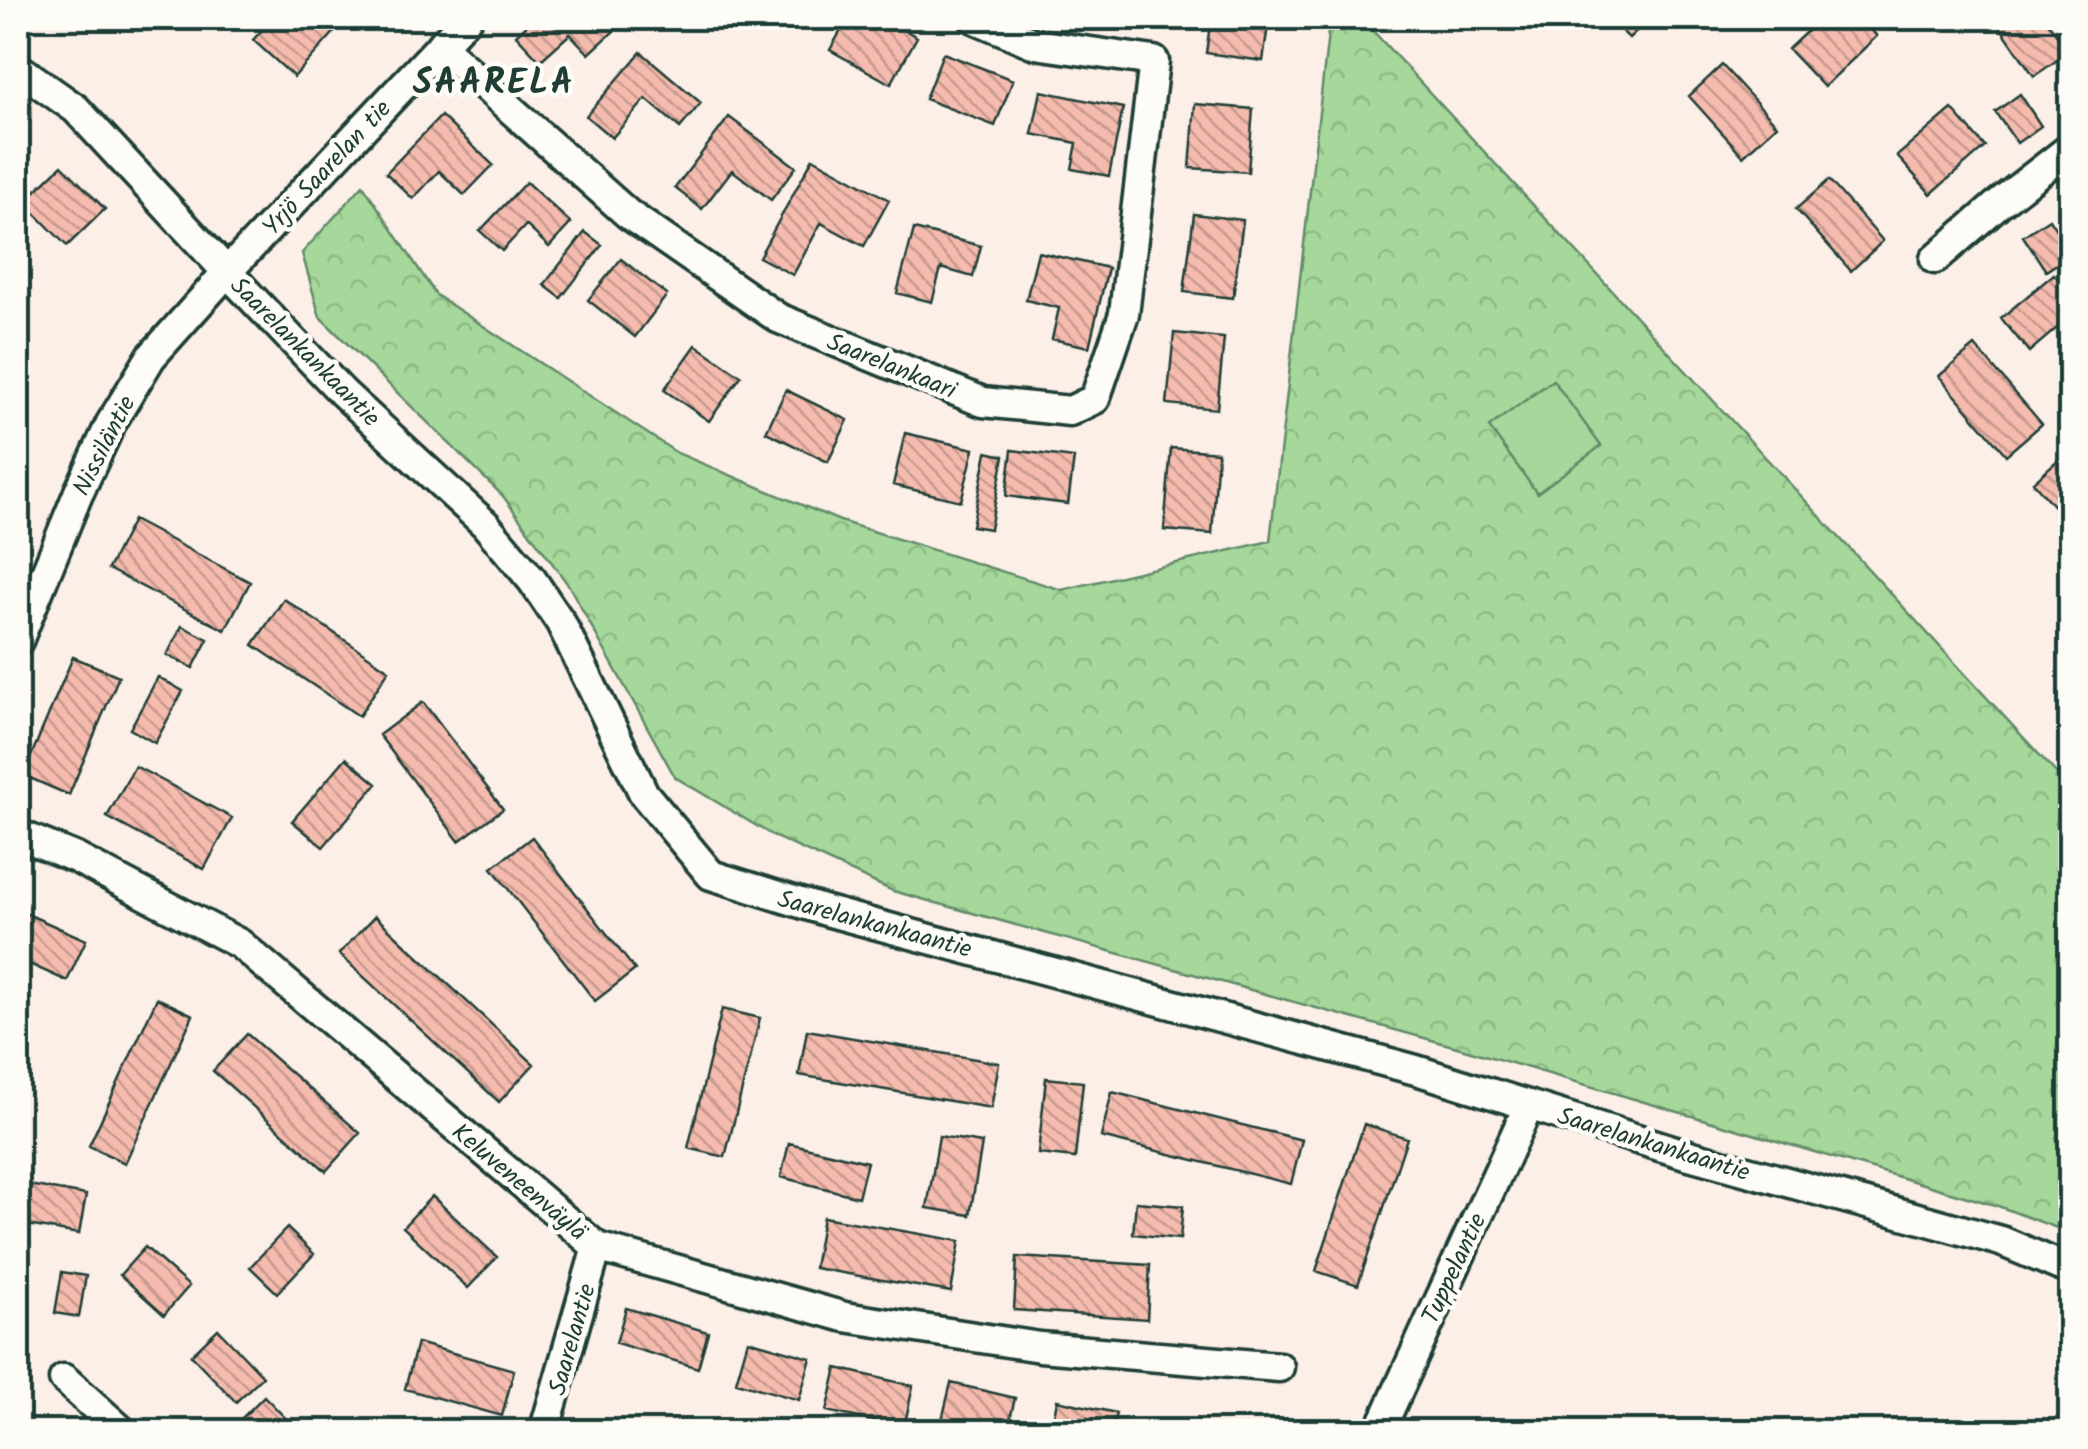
<svg xmlns="http://www.w3.org/2000/svg" width="2088" height="1449" viewBox="0 0 2088 1449" font-family="Kalam,sans-serif">
	<defs>
		<pattern id="forest-crowns" width="20" height="18" patternUnits="userSpaceOnUse" patternTransform="scale(2.5)"><rect width="20" height="18" fill="#a5d89a"/><path d="M2 6a3 3 0 1 1 6 0M12 15a3 3 0 1 1 6 0" fill="none" stroke="#8eba85"/></pattern>
		<pattern id="building-back-hatch" width="6" height="6" patternUnits="userSpaceOnUse" patternTransform="scale(2.5)"><rect width="6" height="6" fill="#f5bbae"/><path d="M-1 5l2 2M0 0l6 6M5-1l2 2" fill="none" stroke="#c6998e"/></pattern>
	</defs>
	<rect width="100%" height="100%" fill="#fbefe8"/>
	<filter id="ink" filterUnits="userSpaceOnUse"><feTurbulence type="fractalNoise" baseFrequency=".01" numOctaves="2"/><feDisplacementMap in="SourceGraphic" scale="20" xChannelSelector="R" yChannelSelector="G"/><feConvolveMatrix kernelMatrix="1 2 1 2 8 2 1 2 1" color-interpolation-filters="sRGB"/></filter>
	<g filter="url(#ink)">
		<!-- forest -->
		<path fill="url(#forest-crowns)" stroke="#628a67" stroke-width="2.5" d="M1320,18H1361L2070,788V1233L1998,1206L1464,1049L893,891L775,837L675,777L569,586L503,496L320,317L302,253L363,185L436,295L677,453L840,521L1062,590L1270,541L1328,34Z"/>
		<!-- green -->
		<path fill="#a5d89a" stroke="#628a67" stroke-width="2.5" d="M1553,380L1601,446L1537,493L1489,427Z"/>
		<!-- building -->
		<path fill="url(#building-back-hatch)" stroke="#1f3d34" stroke-width="2.5" d="M273,18H347L294,77L253,40Z
			M534,18H602L614,31L589,54L570,34L540,61L516,35Z
			M848,18H883L917,37L891,84L830,50Z
			M1211,18H1269L1263,61L1206,53Z
			M1608,18H1650L1629,38Z
			M1821,18H1859L1877,36L1824,87L1788,49Z
			M1994,18H2045L2069,52L2034,76Z
			M641,52L701,103L680,128L646,99L612,138L586,116Z
			M943,53L1013,80L995,126L925,99Z
			M1722,65L1777,125L1743,156L1689,96Z
			M1041,91L1123,108L1109,176L1072,169L1077,143L1032,134Z
			M2020,94L2041,126L2017,143L1995,112Z
			M1195,104L1253,109L1248,172L1190,168Z
			M1952,109L1985,147L1931,194L1897,156Z
			M441,116L493,165L464,195L439,171L413,199L386,173Z
			M729,117L796,167L771,200L732,170L702,209L675,188Z
			M813,158L889,200L864,246L821,223L793,275L759,257Z
			M62,165L105,209L67,246L24,202Z
			M1829,180L1883,241L1851,271L1796,209Z
			M526,182L571,223L549,247L526,225L502,251L480,231Z
			M1194,214L1243,220L1233,298L1184,292Z
			M2049,219L2070,251V255L2046,271L2023,236Z
			M914,229L981,246L973,277L941,268L932,302L897,293Z
			M585,232L602,245L561,298L544,285Z
			M1038,252L1108,268L1089,347L1052,339L1059,308L1026,300Z
			M621,259L667,295L635,337L588,300Z
			M2054,274L2070,293V317L2029,352L2001,318Z
			M1174,333L1224,338L1217,409L1167,404Z
			M696,345L741,376L709,421L664,390Z
			M1975,346L2042,424L2006,455L1939,376Z
			M786,390L848,420L828,462L766,432Z
			M905,433L974,449L961,501L893,485Z
			M1171,448L1218,452L1212,534L1164,530Z
			M1012,450L1074,458L1068,504L1006,496Z
			M2068,451L2070,454V525L2033,482Z
			M987,452L1004,456L990,529L972,526Z
			M133,520L250,582L225,630L108,569Z
			M284,599L389,670L359,716L253,645Z
			M182,626L208,639L193,668L167,655Z
			M73,657L119,676L69,795L23,775Z
			M158,677L183,691L155,743L130,729Z
			M423,702L503,809L459,841L379,735Z
			M346,758L377,784L323,847L292,821Z
			M135,766L232,818L204,869L107,817Z
			M532,837L635,970L595,1001L492,868Z
			M18,910L86,940L67,981L18,959Z
			M375,916L534,1064L499,1102L339,954Z
			M157,998L193,1015L125,1163L89,1146Z
			M722,1009L760,1018L725,1157L688,1148Z
			M807,1030L999,1063L991,1108L799,1075Z
			M247,1034L360,1133L326,1171L213,1071Z
			M1046,1078L1083,1082L1075,1158L1038,1154Z
			M1112,1092L1302,1140L1291,1184L1101,1137Z
			M1364,1124L1407,1138L1358,1285L1316,1271Z
			M939,1136L982,1143L970,1215L927,1208Z
			M789,1143L867,1162L858,1197L781,1177Z
			M29,1185L86,1195L79,1234L22,1224Z
			M432,1196L497,1257L468,1288L403,1227Z
			M1136,1202L1183,1206L1180,1239L1133,1234Z
			M823,1217L960,1241L951,1292L814,1268Z
			M287,1228L314,1254L277,1293L250,1267Z
			M145,1247L189,1286L164,1315L120,1275Z
			M1017,1257L1150,1265L1147,1319L1014,1310Z
			M62,1272L86,1276L79,1317L55,1313Z
			M626,1308L708,1332L698,1368L616,1343Z
			M218,1329L263,1376L236,1402L191,1355Z
			M748,1340L811,1358L799,1400L736,1382Z
			M417,1343L514,1370L502,1416L405,1389Z
			M837,1368L913,1386L904,1428L827,1411Z
			M951,1383L1015,1398L1007,1432H971L941,1424Z
			M264,1396L299,1432H243L236,1424Z
			M1057,1400L1116,1413L1112,1432H1051Z"/>
		<g fill="none" stroke-linecap="round" stroke-linejoin="round">
			<defs>
				<path id="minor" d="M440,46L628,214L778,318L983,402L1070,411L1095,399L1124,314L1154,61L1035,44L974,18
					M18,68L76,109L227,272L343,393L485,524L532,580L561,623L644,794L711,875L826,911L1416,1070L1682,1153L2001,1241L2070,1270
					M1935,259L1998,204L2070,148
					M18,641L78,494L111,423L151,357L227,272L467,18
					M18,834L76,858L240,944L597,1247L845,1317L1040,1347L1279,1367
					M64,1379L123,1432
					M544,1432L597,1247
					M1379,1432L1529,1105"/>
			</defs>
			<!-- minor casing -->
			<use href="#minor" stroke="#1f3d34" stroke-width="35"/>
			<!-- minor -->
			<use href="#minor" stroke="#fdfcf7" stroke-width="28"/>
		</g>
	</g>
	<g text-anchor="middle" stroke-width="9" stroke-linejoin="round" paint-order="stroke">
		<!-- street labels -->
		<g font-size="25" fill="#1f3d34" stroke="#fdfcf7">
			<text transform="translate(326 167) rotate(-47)" y="9">Yrjö Saarelan tie</text>
			<text transform="translate(306 351) rotate(45)" y="9">Saarelankankaantie</text>
			<text transform="translate(892 365) rotate(22)" y="9">Saarelankaari</text>
			<text transform="translate(103 445) rotate(-63)" y="9">Nissiläntie</text>
			<text transform="translate(875 923) rotate(15)" y="9">Saarelankankaantie</text>
			<text transform="translate(1654 1143) rotate(17)" y="9">Saarelankankaantie</text>
			<text transform="translate(520 1181) rotate(40)" y="9">Keluveneenväylä</text>
			<text transform="translate(1453 1268) rotate(-65)" y="9">Tuppelantie</text>
			<text transform="translate(571 1339) rotate(-74)" y="9">Saarelantie</text>
		</g>
		<!-- district labels -->
		<g font-size="35" font-weight="bold" letter-spacing="2.5" fill="#1f3d34" stroke="#fdfcf7">
			<text x="494" y="93">SAARELA</text>
		</g>
	</g>
	<!-- margin -->
	<rect width="2088" height="1449" fill="none" stroke="#fdfcf7" stroke-width="60"/>
	<rect x="30" y="30" width="2028" height="1389" fill="none" stroke="#1f3d34" stroke-width="4" filter="url(#ink)"/>
</svg>
